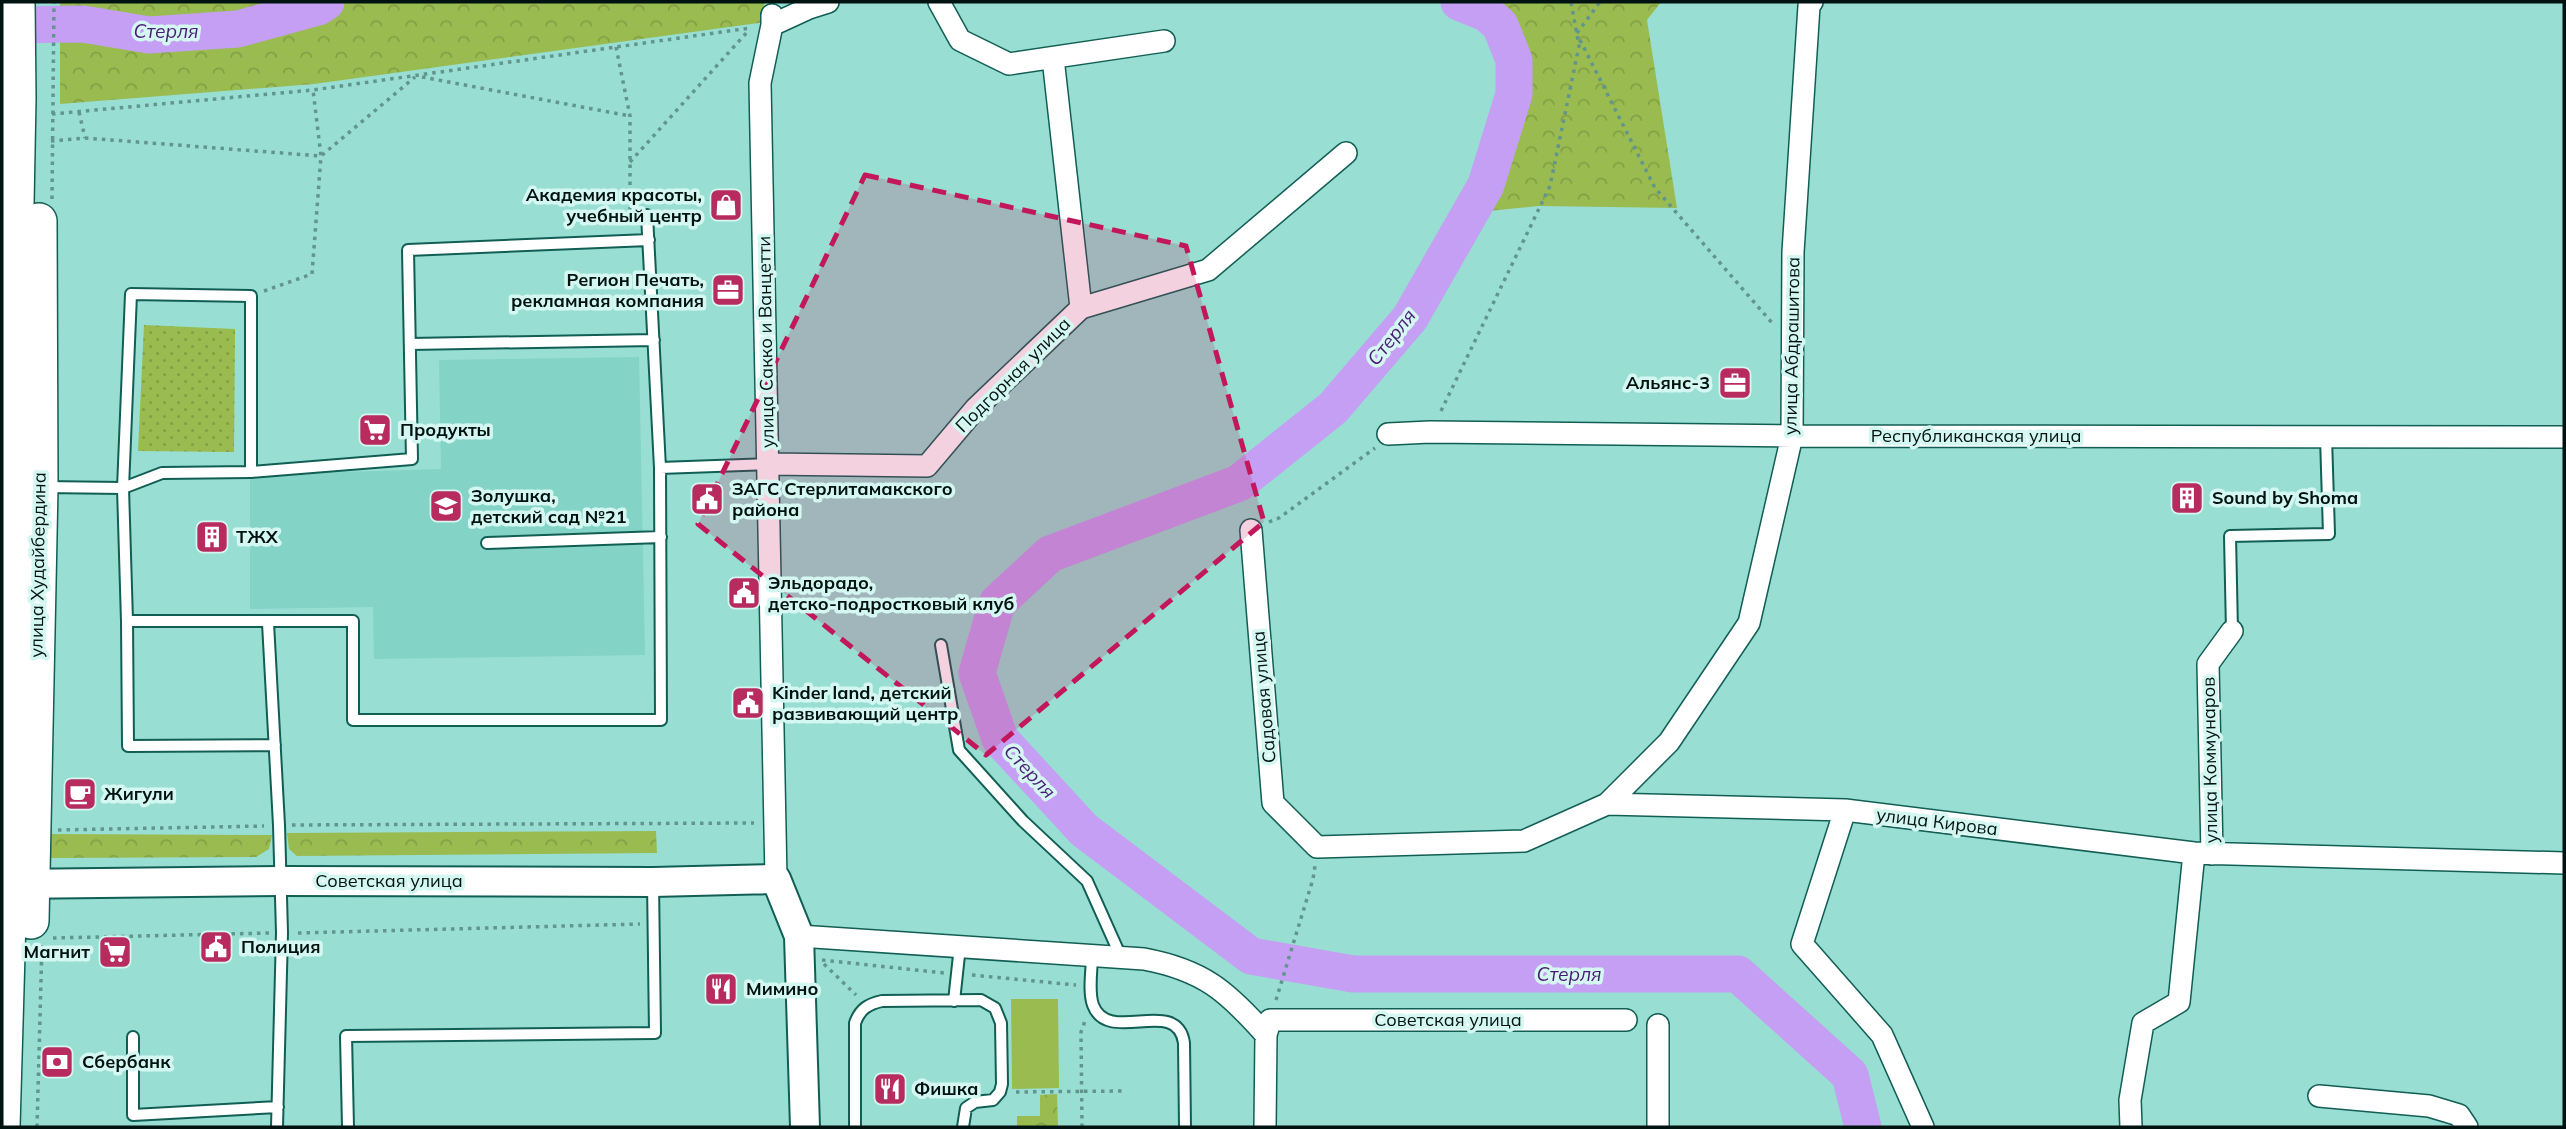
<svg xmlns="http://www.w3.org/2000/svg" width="2566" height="1129" viewBox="0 0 2566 1129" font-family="Mulish,sans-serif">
	<defs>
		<pattern id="grass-dots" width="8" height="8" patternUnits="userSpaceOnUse" patternTransform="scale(1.75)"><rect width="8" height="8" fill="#9abb50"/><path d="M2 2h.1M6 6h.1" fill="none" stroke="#83a045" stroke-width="1.8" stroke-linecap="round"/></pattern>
		<pattern id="park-crowns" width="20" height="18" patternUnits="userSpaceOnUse" patternTransform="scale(1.75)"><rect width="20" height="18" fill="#9abb50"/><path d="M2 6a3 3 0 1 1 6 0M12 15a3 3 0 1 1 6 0" fill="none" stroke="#83a045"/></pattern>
	</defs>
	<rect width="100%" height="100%" fill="#98ded3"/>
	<!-- built -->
	<path fill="#83d3c7" d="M639,357L645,655L374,659L373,607L250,609V475L441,469L439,360Z"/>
	<!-- grass -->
	<path fill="url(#grass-dots)" d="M144,325L235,329L234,452L138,451Z"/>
	<!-- park -->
	<path fill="url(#park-crowns)" d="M60,2H313L237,25L150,29L85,20L60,19Z
		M346,2H764L765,22L314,84L60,104V37C155,42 261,52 346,2Z
		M1483,2H1661L1647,20L1677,208L1539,206L1488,211L1524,96L1525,52L1503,11Z
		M656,831L657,853L297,856L289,849L287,833Z
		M51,834L272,835L269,849L256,857L51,858Z
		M1057,1094L1058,1127H1017V1116H1040V1095Z"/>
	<!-- pitch -->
	<path fill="#9abb50" d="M1011,999H1058L1059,1088L1012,1089Z"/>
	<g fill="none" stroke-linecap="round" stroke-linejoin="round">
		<!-- river -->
		<path stroke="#c49ff3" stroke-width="37" d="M1459,2L1486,13L1500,25L1514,60V94L1486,185L1410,318L1333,408L1239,483L1050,554L997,603L977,673L1000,739L1084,830L1251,956L1353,974H1738L1850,1075L1863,1127
			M2,25L83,24L149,35L238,29L318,7L326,2"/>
		<defs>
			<path id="service" d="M410,344L654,340
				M660,468L769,464
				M43,487L123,488L162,473L251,472L412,459L408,250L649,240
				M487,543L661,537
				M127,621L123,488L131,294L251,296V472
				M268,623L279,825L282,933L277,1127
				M2232,631L2230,536L2329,534L2326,437
				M941,645L959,750L1023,821L1087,881L1121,957
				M275,745L128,746L127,621H353V720H661L660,468L647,215
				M1092,955C1092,970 1088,991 1093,1005C1108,1046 1177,995 1184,1043L1185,1127
				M954,1001L960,946
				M133,1037V1115L278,1107
				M348,1127L346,1036L655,1033L653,882
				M855,1127V1023C860,1009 868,1004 882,1001L981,1000L995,1008L1001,1023L1002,1084L1000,1092L993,1100L975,1102L966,1108L963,1127"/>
			<path id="minor" d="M939,2L960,40L1009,64L1164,41
				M772,15V25L760,83L776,879
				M772,25L809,8L828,2
				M1053,58L1081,308
				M1388,434L1430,432L1792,436L2564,437
				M769,464L927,466L976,408L1081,308L1208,270L1346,153
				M1251,530L1273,803L1317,847L1524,841L1607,804L1845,810L2194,853L2564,863
				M1607,804L1669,742L1749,623L1792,436L1793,252L1809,6L1812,2
				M1845,810L1802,944L1882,1035L1923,1127
				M2212,854L2208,664L2232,631
				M799,936L1144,959C1203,970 1227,991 1266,1035
				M1270,1020H1626
				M1658,1025V1127
				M2319,1096L2429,1106L2459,1115L2467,1127
				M1265,1127L1266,1035L1270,1021
				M2131,1127L2130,1100L2143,1023L2179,1002L2194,853"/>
			<path id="tertiary" d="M12,884L280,881L653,882L776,879L799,936L805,1127"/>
			<path id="primary" d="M31,921L40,487L39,221
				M2,1127L9,884L6,848V733L18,98L17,2"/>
		</defs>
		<!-- service casing -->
		<use href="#service" stroke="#115e55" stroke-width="14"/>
		<!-- minor casing -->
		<use href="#minor" stroke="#115e55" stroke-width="24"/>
		<!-- tertiary casing -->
		<use href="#tertiary" stroke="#115e55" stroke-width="32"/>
		<!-- primary casing -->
		<use href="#primary" stroke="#115e55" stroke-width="38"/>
		<!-- path -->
		<path stroke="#61958d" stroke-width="3.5" stroke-dasharray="3.5 5" stroke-linecap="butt" d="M1577,33L1600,2
			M1580,40L1655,188L1773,324
			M616,47L630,116V212
			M422,77L630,116
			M79,112L85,138
			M52,114L313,90L750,28
			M51,141L85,138L321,156L415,77
			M630,162L749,30
			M52,199L54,2
			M264,291L312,274L321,156L313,90
			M1441,411L1550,186L1579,46L1571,2
			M1269,522L1279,518L1375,448
			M292,825L754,823
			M58,830L264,826
			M298,933L640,924
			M53,938L269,933
			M822,960L944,973
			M824,964L856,995
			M972,975L1076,985
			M1276,1000L1313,879L1315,866
			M1016,1092L1123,1091
			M37,1127L42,944
			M1082,1127L1081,1032L1085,1021"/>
		<!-- service -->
		<use href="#service" stroke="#fff" stroke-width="10"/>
		<!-- minor -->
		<use href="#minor" stroke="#fff" stroke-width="21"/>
		<!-- tertiary -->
		<use href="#tertiary" stroke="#fff" stroke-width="28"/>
		<!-- primary -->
		<use href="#primary" stroke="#fff" stroke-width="35"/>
	</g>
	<!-- marked area -->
	<path fill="#c2185b" fill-opacity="0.2" stroke="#c2185b" stroke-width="5" stroke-dasharray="14 9" stroke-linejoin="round" d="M865,175L1186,246L1264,522L986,755L698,524Z"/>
	<!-- icons -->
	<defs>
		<symbol id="shop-square" viewBox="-11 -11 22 22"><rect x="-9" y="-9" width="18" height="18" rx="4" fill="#b82b5f" stroke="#d5f7f1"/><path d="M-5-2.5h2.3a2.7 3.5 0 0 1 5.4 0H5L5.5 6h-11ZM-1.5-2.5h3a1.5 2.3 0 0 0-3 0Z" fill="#fff"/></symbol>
		<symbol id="office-square" viewBox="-11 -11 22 22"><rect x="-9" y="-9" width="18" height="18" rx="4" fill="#b82b5f" stroke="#d5f7f1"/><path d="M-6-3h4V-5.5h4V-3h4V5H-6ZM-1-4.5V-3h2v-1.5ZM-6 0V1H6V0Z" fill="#fff"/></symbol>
		<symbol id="supermarket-square" viewBox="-11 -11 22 22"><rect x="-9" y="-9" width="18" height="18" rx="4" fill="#b82b5f" stroke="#d5f7f1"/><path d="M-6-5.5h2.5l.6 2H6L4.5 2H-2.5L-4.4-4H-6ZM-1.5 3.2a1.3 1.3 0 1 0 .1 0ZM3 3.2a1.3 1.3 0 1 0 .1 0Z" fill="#fff"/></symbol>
		<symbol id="building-square" viewBox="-11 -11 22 22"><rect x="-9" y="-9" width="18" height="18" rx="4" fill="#b82b5f" stroke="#d5f7f1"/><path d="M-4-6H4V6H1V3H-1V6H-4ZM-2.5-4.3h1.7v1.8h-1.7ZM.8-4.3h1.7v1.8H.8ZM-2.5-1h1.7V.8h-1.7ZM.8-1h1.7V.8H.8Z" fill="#fff"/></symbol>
		<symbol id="civic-square" viewBox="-11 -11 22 22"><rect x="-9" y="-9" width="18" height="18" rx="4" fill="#b82b5f" stroke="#d5f7f1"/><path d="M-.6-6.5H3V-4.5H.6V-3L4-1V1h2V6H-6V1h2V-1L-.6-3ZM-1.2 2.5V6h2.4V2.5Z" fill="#fff"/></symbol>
		<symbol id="school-square" viewBox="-11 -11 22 22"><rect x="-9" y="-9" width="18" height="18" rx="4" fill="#b82b5f" stroke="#d5f7f1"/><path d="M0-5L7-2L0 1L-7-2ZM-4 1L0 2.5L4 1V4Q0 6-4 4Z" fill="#fff"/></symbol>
		<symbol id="cafe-square" viewBox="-11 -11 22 22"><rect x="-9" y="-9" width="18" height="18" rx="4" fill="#b82b5f" stroke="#d5f7f1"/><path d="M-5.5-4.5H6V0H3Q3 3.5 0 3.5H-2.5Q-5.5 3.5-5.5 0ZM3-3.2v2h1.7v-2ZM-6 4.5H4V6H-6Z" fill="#fff"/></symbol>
		<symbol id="restaurant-square" viewBox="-11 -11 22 22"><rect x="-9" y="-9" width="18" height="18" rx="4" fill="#b82b5f" stroke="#d5f7f1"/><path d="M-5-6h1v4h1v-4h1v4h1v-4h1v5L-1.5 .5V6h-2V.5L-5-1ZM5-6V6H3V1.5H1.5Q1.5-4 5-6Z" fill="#fff"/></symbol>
		<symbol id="bank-square" viewBox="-11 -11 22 22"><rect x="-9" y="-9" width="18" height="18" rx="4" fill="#b82b5f" stroke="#d5f7f1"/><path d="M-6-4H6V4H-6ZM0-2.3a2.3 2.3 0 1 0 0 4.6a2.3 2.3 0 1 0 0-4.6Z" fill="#fff"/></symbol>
	</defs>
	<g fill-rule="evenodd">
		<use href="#shop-square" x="707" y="186" width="38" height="38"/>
		<use href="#office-square" x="709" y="271" width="38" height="38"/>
		<use href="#office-square" x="1716" y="364" width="38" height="38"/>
		<use href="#supermarket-square" x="356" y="411" width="38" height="38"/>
		<use href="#building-square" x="2168" y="479" width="38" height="38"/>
		<use href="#civic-square" x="688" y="480" width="38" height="38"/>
		<use href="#school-square" x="427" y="487" width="38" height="38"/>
		<use href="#building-square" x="193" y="518" width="38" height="38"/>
		<use href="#civic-square" x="725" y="574" width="38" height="38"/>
		<use href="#civic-square" x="729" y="684" width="38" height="38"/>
		<use href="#cafe-square" x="61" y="775" width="38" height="38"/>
		<use href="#civic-square" x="197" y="928" width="38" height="38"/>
		<use href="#supermarket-square" x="96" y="933" width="38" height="38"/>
		<use href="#restaurant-square" x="702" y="970" width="38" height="38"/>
		<use href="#bank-square" x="38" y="1043" width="38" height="38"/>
		<use href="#restaurant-square" x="871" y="1070" width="38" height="38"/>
	</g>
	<g text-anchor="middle" stroke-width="7" stroke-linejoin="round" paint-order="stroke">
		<!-- poi labels -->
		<g font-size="18" font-weight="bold" fill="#001310" stroke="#d5f7f1" text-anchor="start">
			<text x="702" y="201" text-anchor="end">Академия красоты,<tspan x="702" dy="21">учебный центр</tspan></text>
			<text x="704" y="286" text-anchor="end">Регион Печать,<tspan x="704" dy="21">рекламная компания</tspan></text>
			<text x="1710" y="389" text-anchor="end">Альянс-3</text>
			<text x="400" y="436">Продукты</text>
			<text x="732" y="495">ЗАГС Стерлитамакского<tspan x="732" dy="21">района</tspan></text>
			<text x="471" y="502">Золушка,<tspan x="471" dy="21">детский сад №21</tspan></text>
			<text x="2212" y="504">Sound by Shoma</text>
			<text x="236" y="543">ТЖХ</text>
			<text x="768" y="589">Эльдорадо,<tspan x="768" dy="21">детско-подростковый клуб</tspan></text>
			<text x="772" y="699">Kinder land, детский<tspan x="772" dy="21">развивающий центр</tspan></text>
			<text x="104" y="800">Жигули</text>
			<text x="241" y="953">Полиция</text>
			<text x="90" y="958" text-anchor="end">Магнит</text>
			<text x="746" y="995">Мимино</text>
			<text x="82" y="1068">Сбербанк</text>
			<text x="914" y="1095">Фишка</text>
		</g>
		<!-- street labels -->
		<g font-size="18" fill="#001310" stroke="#d5f7f1">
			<text transform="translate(766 342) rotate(-91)" y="6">улица Сакко и Ванцетти</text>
			<text transform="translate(1792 346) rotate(-89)" y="6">улица Абдрашитова</text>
			<text transform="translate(1013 375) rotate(-45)" y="6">Подгорная улица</text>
			<text x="1976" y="442">Республиканская улица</text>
			<text transform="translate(38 565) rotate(-89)" y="6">улица Худайбердина</text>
			<text transform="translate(1264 697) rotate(-95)" y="6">Садовая улица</text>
			<text transform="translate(2210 760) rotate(-91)" y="6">улица Коммунаров</text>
			<text transform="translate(1937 822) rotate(7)" y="6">улица Кирова</text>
			<text x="389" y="887">Советская улица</text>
			<text x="1448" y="1026">Советская улица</text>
		</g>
		<!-- water labels -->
		<g font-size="19" font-style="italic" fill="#4a1975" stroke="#d5f7f1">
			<text x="166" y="38">Стерля</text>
			<text transform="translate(1391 337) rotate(-52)" y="7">Стерля</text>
			<text transform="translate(1030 771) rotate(47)" y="7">Стерля</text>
			<text x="1569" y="981">Стерля</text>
		</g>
	</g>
	<!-- border -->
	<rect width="2566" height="1129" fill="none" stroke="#001310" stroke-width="7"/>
</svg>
